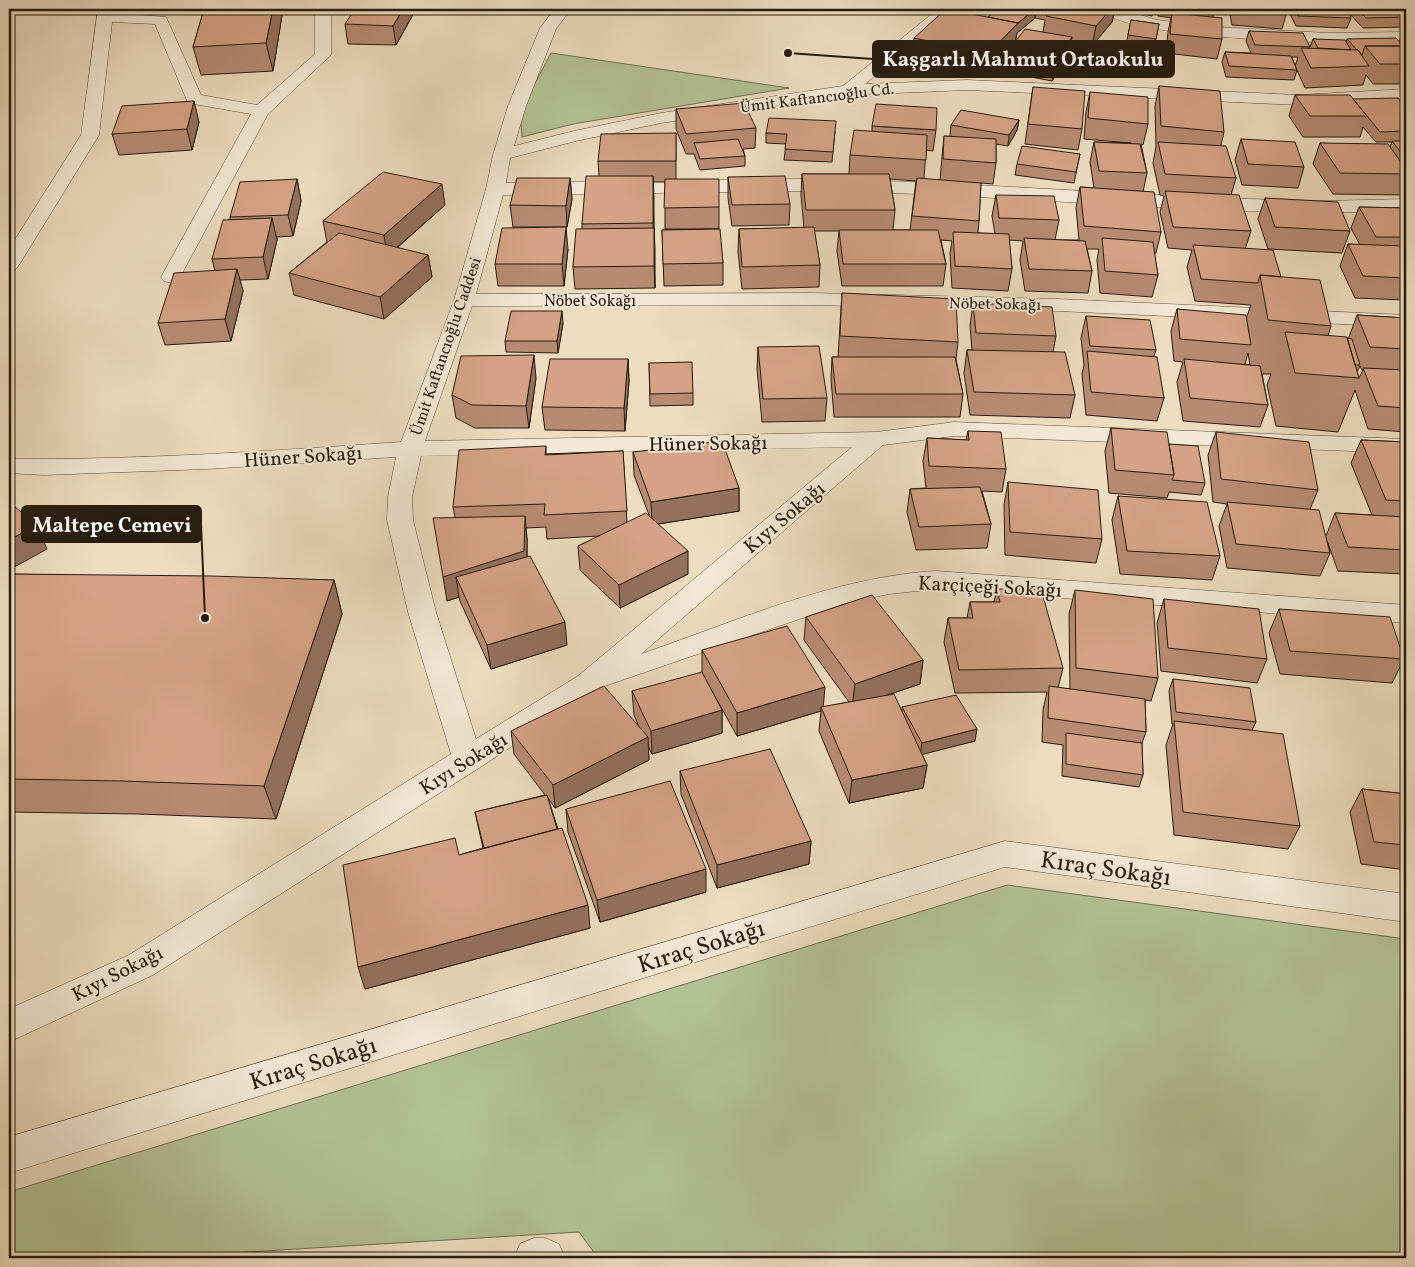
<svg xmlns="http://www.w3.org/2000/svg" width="1415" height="1267" viewBox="0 0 1415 1267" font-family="Vollkorn,serif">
	<rect width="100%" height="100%" fill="#eddcbe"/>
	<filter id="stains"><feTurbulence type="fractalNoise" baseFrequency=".004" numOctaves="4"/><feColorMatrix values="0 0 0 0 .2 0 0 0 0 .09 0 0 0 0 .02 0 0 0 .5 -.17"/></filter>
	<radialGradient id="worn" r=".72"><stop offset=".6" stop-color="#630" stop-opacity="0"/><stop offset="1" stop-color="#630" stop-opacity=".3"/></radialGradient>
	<!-- green -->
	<path fill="#b3c295" stroke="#6c6f52" d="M551,53L789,88L573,124L522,137L520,112Z
		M1007,885L1406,939V1258H598L579,1232L148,1258L9,1254V1192Z"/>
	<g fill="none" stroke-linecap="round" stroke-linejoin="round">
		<defs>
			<path id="minor" d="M98,9H112L113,13L166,17L201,95L257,105L315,54V9H331V55L268,114L178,281L171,283L164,281L161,277L251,114L188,103L155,24L112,22L99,135L19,265L16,269L9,271V249L81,135Z
				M555,9H571L556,29L526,106L514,146L574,131L661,113L843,86L938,9H955L865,84L967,80L1299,95L1406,89V99L1299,105L967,90L848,95L661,123L576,141L510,158L506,183L801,179L922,182L1211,198L1323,201L1406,199V211L1323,213L1211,210L922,194L801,191L503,195L476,294L811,293L1058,299L1406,315V327L1058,311L811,305L472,306L425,441L876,432L954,422L1406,439V453L954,436L883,445L641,654C737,621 834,577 936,571L1406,605V623L936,589L889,594L846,603L602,687L479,768L153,975L9,1042V1009L129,955L451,754L408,612L387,520L388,497L396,457L207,469L44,475L9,473V459C140,460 270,451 401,442L454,300L486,189L493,155L508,106L540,28ZM852,447L578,676L476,739L436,612L413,520L412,497L421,456Z
				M1100,9H1120L1157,20L1216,27L1328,33L1406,32V42C1362,45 1123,41 1100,9Z
				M1005,841L1406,894V922L1005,867L9,1173V1137Z
				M534,1238H545L559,1244L565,1258H514L520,1244Z"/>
		</defs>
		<!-- minor casing -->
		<use href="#minor" stroke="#584c3b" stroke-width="1"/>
		<!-- minor -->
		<use href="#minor" fill="#f3e8d5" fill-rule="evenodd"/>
	</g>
	<!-- wall -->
	<path fill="#b78b72" stroke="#261c0f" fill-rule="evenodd" d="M204,9H283L273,71L201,75L193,47Z
		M416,9L396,45L348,44L345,24Z
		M999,9H1115L1112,22L1092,46L1071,41L1069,56L1052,81L1004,72L1007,52L1012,46L985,74L912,58L914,38L988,17ZM1035,18L1045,20L1043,32L1015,41L1017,33Z
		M1121,9H1153L1152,16Z
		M1160,9H1215L1213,17L1222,39L1217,59L1166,53L1168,32L1171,18L1158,16Z
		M1229,9H1346L1351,18L1347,28L1296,26L1290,14L1291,11H1287L1282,29L1232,25Z
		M1351,9H1406V27L1363,28L1349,13Z
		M1131,20L1159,24L1154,48L1126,45Z
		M1249,31L1310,47L1313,39L1346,42L1347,39L1399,42L1403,32H1406V84H1373L1366,75L1363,85L1305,88L1297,70L1294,80L1226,77L1222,62L1225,52L1251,53L1246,41ZM1292,57H1298L1295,66Z
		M1159,86L1224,132L1221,145L1236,178L1231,195L1251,231L1245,249L1281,277L1331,326L1328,336L1349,339V337L1357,315L1406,318V432L1368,429L1355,390L1338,432L1276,426L1267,385L1271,374H1262L1268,405L1260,427L1183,421L1177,382L1183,362L1174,361L1171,331L1177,309L1246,319L1251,305L1195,301L1187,267L1192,250L1168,248L1160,212L1164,196L1160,195L1153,163L1156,147L1155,106ZM1248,353L1250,365L1245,364ZM1360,366L1362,370H1363L1359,378L1357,372Z
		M1033,87L1082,129L1078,150L1025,144Z
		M1090,92L1148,124L1143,145L1141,144L1147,173L1143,192L1161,232L1156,253H1154L1158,275L1152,297L1100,293L1097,260L1099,249H1087L1092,271L1088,293L1025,291L1020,260L1023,241L1009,240L1012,269L1008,291L952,288L950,253L952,241L941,240L946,264L943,286H842L837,251L839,231H814L820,265L819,287L742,289L738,251L739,229L804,228L801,195L802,174H849L850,155L872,132V126L936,130L933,151L926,150L924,179L940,180L942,157L944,136L956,137L950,136L951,125L1019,120L1017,130L1008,146L996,144V163L993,184L981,183L979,221L978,233L995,234L992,216L996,195L1059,220L1055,240H1079L1076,208L1080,187L1094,188L1090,162L1094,142L1131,143L1084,139L1086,112ZM890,179L916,181L910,230H893L895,210Z
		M1295,95L1353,99L1406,108V190L1404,187L1402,195L1333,194L1313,164L1320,143L1390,147L1392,142H1376L1363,127L1360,137H1303L1289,116Z
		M676,109L756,128L755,148L743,149L745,156V166L700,170L694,154H686L676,129Z
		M199,122L192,150L119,155L112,134Z
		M835,131L832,162L784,160L786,144L766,143V133Z
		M676,133V179L719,207V229L723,263V285L664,286L662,230L719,229H665V182H653L655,288L575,289L573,267L582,229V224L599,176L598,161Z
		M1241,139L1304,167L1298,188L1242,185L1235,160Z
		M1080,154L1074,183L1015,175L1017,164Z
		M728,177L790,204L789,225L732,226L728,198Z
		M570,178L572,199L567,227H513L510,205Z
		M297,179L301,201L293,236L277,237V240L268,279L240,280L243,291L231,341L165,345L158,323L215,271L212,259L230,220V217Z
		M1265,198L1350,231L1342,253L1268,249L1258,219Z
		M445,205L397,248L428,255L432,277L384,319L294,295L289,273L327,242L323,221Z
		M1359,207L1406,208V300L1355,298L1340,266L1348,244L1360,245L1351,228Z
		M568,249L564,286H498L495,264Z
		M842,293L958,342L956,359L963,394L960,417H834L831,379L832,357H838Z
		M973,303L1056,336L1053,352L1075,395L1070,418L970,415L964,373L967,350H972L970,326Z
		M1086,316L1156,350L1154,356L1164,398L1157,421L1086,415L1082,374L1084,365L1081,338Z
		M563,323L558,353L506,352L505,341Z
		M758,347L827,398L825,421L762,422L757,369Z
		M628,359L629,381L625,431L545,430L542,407Z
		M649,363L693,393V405L650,406Z
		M536,378L529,428H475L456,418L452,395Z
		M1111,428L1169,444L1205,483L1201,495L1169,492L1167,498L1109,493L1105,451Z
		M968,431L1006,469L1002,492L982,491L991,524L987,548L916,550L907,512L910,489L926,488L923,461L927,438L966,440Z
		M1216,432L1318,490L1310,509L1326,536L1335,513L1372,515L1351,463L1361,440L1406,442V574L1338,571L1327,541L1330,553L1320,576L1227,568L1219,526L1227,504L1213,502L1208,455Z
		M546,446V454L623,451L627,523L649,515L634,475L633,452L739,488V511L658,524L688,574L620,608L580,570L578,546L599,536L547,539L546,527L526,528L527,539V557L567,645L491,669L460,601L459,597L447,601L455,517L453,507Z
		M1008,482L1102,539L1096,563L1005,555L1004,505Z
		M1118,496L1220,556L1212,580L1120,574L1112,520Z
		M9,574L334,580L342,614L276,819L138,814L9,812Z
		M997,589L1063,668L1058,688L1070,689L1069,614L1075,590L1158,678L1151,701L1145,700L1146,732L1142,743L1143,775L1139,787L1062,776L1063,745L1042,742L1043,710L1047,692L955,693L944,642L948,618H967L970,602H994Z
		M1164,599L1267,659L1257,683L1161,671L1157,623Z
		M1279,609L1404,659L1392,683L1280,674L1269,633Z
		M806,617L923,660L920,684L887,695L902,711V707L975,741L922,754L927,765L923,788L849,803L819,731L821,711L737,736L702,673V650L824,707L849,702L804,640Z
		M1173,679L1256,722L1252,730L1300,826L1288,849L1174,835L1166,745L1173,724H1172L1169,691Z
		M632,691L722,710V733L652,754L648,746L649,760L555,808L548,798L590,928L365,989L459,855L483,848L475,812L545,795L514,754L511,731L639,727L634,715Z
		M680,771L811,841L809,864L717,888L681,794Z
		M1362,789L1406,794V870L1361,864L1350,812Z
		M566,809L706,892L600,922L568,832Z"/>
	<!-- shaded-wall -->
	<path fill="#95715d" stroke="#261c0f" d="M273,9H283L273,71L266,43Z
		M403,9H416L396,45L393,26Z
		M1035,9H1036L1035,18L1017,33L1015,43L985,74L988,54L1015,26Z
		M1111,9H1115L1112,22L1092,46L1096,26Z
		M1072,37L1069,56L1052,81L1056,61Z
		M194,101L199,122L192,150L187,129Z
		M1019,120L1017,130L1008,146L1009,135Z
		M653,176L654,197V245L653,223Z
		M570,178L572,199L567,227L566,206Z
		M297,179L301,201L293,236L288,215Z
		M442,184L445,205L387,256L384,235Z
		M272,218L277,240L268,279L263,257Z
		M566,227L568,249L564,286L562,264Z
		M654,228L655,249V288L654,266Z
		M428,255L432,277L384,319L380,297Z
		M237,269L243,291L231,341L225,319Z
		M562,311L563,323L558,353L557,341Z
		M534,355L536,378L529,428L526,406Z
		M628,359L629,381L625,431L624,408Z
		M739,488V511L652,525L651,502Z
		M525,516L527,539V575L456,577L459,597L447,601L443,577Z
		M37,525L47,549L9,570V540Z
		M688,551V574L620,608L619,585Z
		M334,580L342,614L276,819L264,786Z
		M565,622L567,645L491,669L487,645Z
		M923,660L920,684L852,707L855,684Z
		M825,687L823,710L821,707V711L737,736V713Z
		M722,710V733L652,754L651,731Z
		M977,729L975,741L920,755L922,743Z
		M648,737L649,760L555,808L553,785Z
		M927,765L923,788L849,803L852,780Z
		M811,841L809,864L717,888V865Z
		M706,869V892L600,922L597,900Z
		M588,905L590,928L365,989L358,967Z"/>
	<!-- building -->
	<path fill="#d5a285" stroke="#261c0f" d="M204,9H273L266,43L193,47Z
		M355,9H403L393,26L345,24Z
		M946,9L1018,23L988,54L914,38Z
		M999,9H1035L1018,23L988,17Z
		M1040,9H1053L1051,11Z
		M1053,9H1111L1096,26L1046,16Z
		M1267,9H1287V10Z
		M1295,9H1346L1351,18L1298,16Z
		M1357,9H1406V17L1366,18Z
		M1172,13L1222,18V39L1170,34Z
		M1131,20L1159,24L1156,39L1128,35Z
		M1025,29L1072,37L1056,61L1007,52Z
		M1249,31L1303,33L1310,47L1255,45Z
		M1396,38L1403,46H1365L1362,55L1358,50H1357L1347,39Z
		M1313,39L1345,40L1351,50L1318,48Z
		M1365,46H1406V64H1380Z
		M1301,48L1358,50L1369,66L1311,68Z
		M1225,52L1291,56L1297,70L1229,66Z
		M1159,86L1220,91L1224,132L1161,126Z
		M1033,87L1085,91L1082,129L1028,124Z
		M1090,92L1148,97V124L1088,118Z
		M1295,95H1350L1367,116H1310Z
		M1398,98L1406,108V131L1380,132L1353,99Z
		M194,101L187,129L112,134L122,106Z
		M744,103L756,128L686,134L676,109Z
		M876,104L937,108L936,130L872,126Z
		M961,110L1019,120L1009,135L951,125Z
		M769,118L836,121L833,152L785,149L787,134L766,133Z
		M854,130L927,135L926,160L850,155Z
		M676,133V161H598L601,134Z
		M944,136L996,139V163L943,159Z
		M738,139L745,156L700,159L694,143Z
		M1241,139L1295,142L1304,167L1248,164Z
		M1392,141H1406V159Z
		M1094,142L1140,144L1147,173L1099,171Z
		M1158,142L1226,146L1236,178L1165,174Z
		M1320,143L1388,144L1406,169V174L1340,173Z
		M1022,146L1080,154L1076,172L1017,164Z
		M383,172L442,184L384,235L323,221Z
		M802,174H889L895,210H806Z
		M586,176H653V223L582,224Z
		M785,176L790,204L732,205L728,177Z
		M517,178H570L566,206L510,205Z
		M917,178L981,183L979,221L912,216Z
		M297,179L288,215L230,217L240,182Z
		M665,179H719V207L664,208Z
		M1080,187L1154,192L1161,232L1084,226Z
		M1165,191L1239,195L1251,231L1173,227Z
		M996,195L1054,196L1059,220L999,218Z
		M1265,198L1338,202L1350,231L1275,227Z
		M1359,207L1406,208V237H1376Z
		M272,218L263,257L212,259L223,220Z
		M566,227L562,264H495L502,228Z
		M814,227L820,265L742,267L739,229Z
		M654,228V266L573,267L576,229Z
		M720,229L723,263L663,264L662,230Z
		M839,230H938L946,264H843Z
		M953,232L1009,234L1012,269L955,266Z
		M339,233L428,255L380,297L289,273Z
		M1024,238L1085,241L1092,271L1029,269Z
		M1102,238L1153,242L1158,275L1105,271Z
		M1348,244L1406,246V278L1363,276Z
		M1193,245L1273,250L1281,277L1260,275L1258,283L1201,279Z
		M237,269L225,319L158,323L174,273Z
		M1260,275L1320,280L1331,326L1268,320Z
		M842,293L956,299L958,342L840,336Z
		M973,303L1052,307L1056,336L976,333Z
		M1177,309L1246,315L1251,345L1180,339Z
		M511,311H562L557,341H505Z
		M1357,315L1406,318V349L1370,347Z
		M1086,316L1150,320L1156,350L1090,346Z
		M1285,332L1347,337L1359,378L1295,373Z
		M1347,338L1352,339L1360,365H1355Z
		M819,346L827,398L763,399L758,347Z
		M967,350L1065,352L1075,395L974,392Z
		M1087,351L1157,357L1164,398L1091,392Z
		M534,355L526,406L472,405L452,395L461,356Z
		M832,357H955L963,394H836Z
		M550,359H628L624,408L542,407Z
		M1184,359L1260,366L1268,405L1190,398Z
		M692,362L693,393L650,394L649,363Z
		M1363,368L1406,370V408L1378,406Z
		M1111,428L1167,432L1174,475L1115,470Z
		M968,431L1001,432L1006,469L929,466L927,438L969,440Z
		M1216,432L1309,442L1318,490L1221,479Z
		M1361,440L1406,442V501L1386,500Z
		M722,441L739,488L651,502L633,452Z
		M1169,444L1198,446L1205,483L1172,480L1174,475Z
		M546,446L545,455L623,451L627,511L544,515L545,504L453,507L459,450Z
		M1008,482L1098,490L1102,539L1010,532Z
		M980,487L991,524L919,527L910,489Z
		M1118,496L1207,502L1220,556L1127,551Z
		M9,502L37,525L9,540Z
		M1227,502L1319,510L1330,553L1236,544Z
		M646,513L688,551L619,585L578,546Z
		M1335,513L1406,517V550L1348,547Z
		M525,516L524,551L443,577L433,518Z
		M530,556L565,622L487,645L456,577Z
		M9,574L211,576L334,580L264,786L122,781L9,779Z
		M997,589H1041L1063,668L959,670L948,618H973L970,602H1000Z
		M1075,590L1153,599L1158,678L1076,668Z
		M872,595L923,660L855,684L806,617Z
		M1164,599L1259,609L1267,659L1168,648Z
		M1279,609L1390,617L1404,659L1290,651Z
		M787,626L825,687L737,713L702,650Z
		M702,672L722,710L651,731L632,691Z
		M1173,679L1250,688L1256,722L1176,712Z
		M604,686L648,737L553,785L511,731Z
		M1049,686L1145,699L1146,732L1048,718Z
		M894,694L927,765L852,780L821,707Z
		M956,695L977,729L922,743L902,707Z
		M1174,721L1283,734L1300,826L1183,812Z
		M1066,733L1142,743L1143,775L1066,764Z
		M770,749L811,841L717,865L680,771Z
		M670,781L706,869L597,900L566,809Z
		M1362,789L1406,794V845L1374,842Z
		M547,795L557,829L484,848L475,812Z
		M562,828L588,905L358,967L343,865L455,838L459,855Z"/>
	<g text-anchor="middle" stroke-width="4" stroke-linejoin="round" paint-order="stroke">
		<!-- far-street labels -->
		<g font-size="16" fill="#261c0f" stroke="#f3e8d5">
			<text transform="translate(817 97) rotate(-7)" y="6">Ümit Kaftancıoğlu Cd.</text>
			<text x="590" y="306">Nöbet Sokağı</text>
			<text transform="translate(995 303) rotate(1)" y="6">Nöbet Sokağı</text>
			<text transform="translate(445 346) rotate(-71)" y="6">Ümit Kaftancıoğlu Caddesi</text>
		</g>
		<!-- street labels -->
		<g font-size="20" fill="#261c0f" stroke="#f3e8d5">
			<text transform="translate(708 443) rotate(-1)" y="7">Hüner Sokağı</text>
			<text transform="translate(303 456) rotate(-4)" y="7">Hüner Sokağı</text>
			<text transform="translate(784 517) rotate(-40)" y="7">Kıyı Sokağı</text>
			<text transform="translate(990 586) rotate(3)" y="7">Karçiçeği Sokağı</text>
			<text transform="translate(463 763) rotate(-32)" y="7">Kıyı Sokağı</text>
			<text transform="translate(117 973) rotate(-27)" y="7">Kıyı Sokağı</text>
		</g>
		<!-- near-street labels -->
		<g font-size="24" fill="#261c0f" stroke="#f3e8d5">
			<text transform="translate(1106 868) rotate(8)" y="8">Kıraç Sokağı</text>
			<text transform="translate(701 946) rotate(-17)" y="8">Kıraç Sokağı</text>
			<text transform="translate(313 1063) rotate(-17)" y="8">Kıraç Sokağı</text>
		</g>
	</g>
	<!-- callouts -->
	<path fill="none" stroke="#261c0f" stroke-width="2" d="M788 53L873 59M205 618L201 524"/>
	<g fill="#261c0f" stroke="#f3e8d5" stroke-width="2">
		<circle cx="788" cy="53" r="5"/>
		<circle cx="205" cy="618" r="5"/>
	</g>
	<g fill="#261c0f" stroke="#261c0f" stroke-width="2">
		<rect x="873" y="41" width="301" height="36" rx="5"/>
		<rect x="22" y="506" width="179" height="36" rx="5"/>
	</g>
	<g font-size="21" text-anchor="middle" font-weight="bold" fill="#fff">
		<text x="1023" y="66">Kaşgarlı Mahmut Ortaokulu</text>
		<text x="112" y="532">Maltepe Cemevi</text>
	</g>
	<!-- margin -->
	<rect width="1415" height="1267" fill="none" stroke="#eddcbe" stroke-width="30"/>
	<rect x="10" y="10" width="1395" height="1247" fill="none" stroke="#261c0f" stroke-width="2.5"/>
	<rect x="15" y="15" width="1385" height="1237" fill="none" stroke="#261c0f"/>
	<rect width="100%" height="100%" filter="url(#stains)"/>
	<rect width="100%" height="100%" fill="url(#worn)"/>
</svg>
